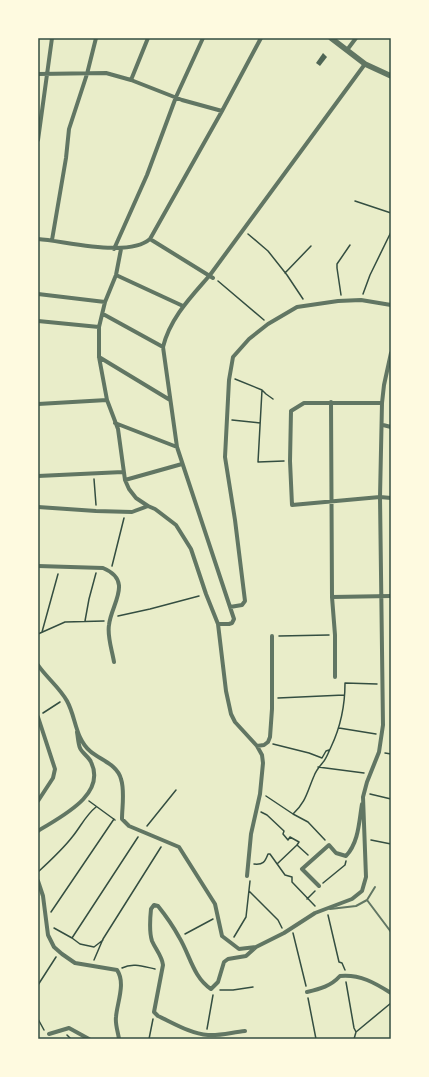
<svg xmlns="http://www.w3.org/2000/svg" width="429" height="1077" viewBox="0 0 429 1077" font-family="'Titillium Web',sans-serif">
	<rect width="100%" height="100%" fill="#e9edc9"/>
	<!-- building -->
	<path fill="#4f6655" d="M323,53L327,57L320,66L316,63Z"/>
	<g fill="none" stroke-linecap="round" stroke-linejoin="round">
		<!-- path -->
		<path stroke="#344e41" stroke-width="1.5" d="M355,201L391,213
			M248,234L268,251L287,275L303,299
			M285,273L311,246
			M218,281L264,320
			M363,294L370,275L391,232
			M341,295L337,268V264L350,245
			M235,379L262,390L266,394L273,399
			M262,390L258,462L284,461
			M232,420L260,423
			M94,479L96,505
			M112,566L124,518
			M118,616L150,609L199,596
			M85,621L89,599L96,573
			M42,632L58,574
			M38,634L65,622L104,621
			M279,636L329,635
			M278,698L344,695
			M43,713L60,702
			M339,728L376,734
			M273,744L309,753L322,758L326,751L329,750
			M385,753L391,754
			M318,767L364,773
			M370,794L391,799
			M266,796L293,814L308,822L325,840
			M89,801L115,820
			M261,812L267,815L284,831L283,834L288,840L290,837L299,842L297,845L308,855
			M293,814C306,802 307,792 314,776C316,770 320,766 324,761C327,757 329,751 331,747C341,726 345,706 345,683L377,684
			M147,826L176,790
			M371,840L391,844
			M254,864C263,865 265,862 268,854H270L285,875L292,877
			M277,864L297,845
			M38,872C50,861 63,849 73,836C81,826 86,815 96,807
			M292,877V882L315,906
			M323,883L345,865L346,861
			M249,891L278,920L282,928
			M307,899L315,891
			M51,912L114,819
			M328,915L339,962L342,963L345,970
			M54,928L72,938L80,944L94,947L103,940
			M293,933L306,986
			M185,934L213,919
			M234,937L246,917L250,881
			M72,938L138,837
			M94,960L103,939L161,847
			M122,968C133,962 145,967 155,969
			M346,982L354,1028L356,1032L354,1039
			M38,985L56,957
			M220,990H233L253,987
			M308,998L316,1039
			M38,1019L44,1030
			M207,1029L213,995
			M356,1032L391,1003
			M67,1035L71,1039
			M149,1039L153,1019"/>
		<!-- service -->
		<path stroke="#617663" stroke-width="2" d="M367,900L391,932
			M330,909L356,906L367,900L375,887"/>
		<!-- minor -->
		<path stroke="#617663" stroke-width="4" d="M347,50L356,38
			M38,74L106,73L131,80L182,100L222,111
			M131,80L148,38
			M38,140L52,38
			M38,239C66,241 128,258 150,239L222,111L261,38
			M150,239L213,278
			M52,240L66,158L69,129L87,74L96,38
			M114,249L147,175L176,97L203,38
			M121,249L116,275L105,302L99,327V357L107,400L118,429L125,480L129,489L136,498L148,506L155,509L176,525L191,549L206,594L218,624L226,691L231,714L235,722L257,746L262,755L263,763L260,794L251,834L247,876
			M116,275L183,306
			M38,294L105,302
			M103,314L163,347
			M38,321L99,327
			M99,357L170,400
			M331,402L332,597L335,635V677
			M382,403H304L291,411L290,461L292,505L380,497L391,498
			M38,404L107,400
			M115,423L177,447
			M383,425L391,427
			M38,476L123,472
			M125,480L182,464
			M38,507L96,511L132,512L148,506
			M38,566L103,568C134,581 111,604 109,625C107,636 112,650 114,662
			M332,597L391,596
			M230,607L242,605L245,601L235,520L225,457L229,380L233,357L249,339L268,324L297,307L338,301L361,300L391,305
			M218,624H229L232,623L234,619L177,447L163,347C170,318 191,297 210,275L365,64
			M38,665C46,677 60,688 67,701C76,717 75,738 90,751C100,760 117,764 121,779C125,791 122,807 122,819L129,826L179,847L215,904L222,936L239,949L256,947
			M38,717L55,769L53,778L38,801
			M257,746L264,745L268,742L270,737L272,709V636
			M38,831C60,817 107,795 91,762C89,757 82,753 80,748C78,743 78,737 77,732
			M38,881L43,896L48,935L54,947L62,954L75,963L117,970C126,983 117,1003 116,1017C115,1024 118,1032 119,1039
			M319,886L302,869L329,845L336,853L346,856C359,842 359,821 362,804
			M307,992C320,989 331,986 340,976C360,974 375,983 391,993
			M245,1031C233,1032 220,1036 208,1035C191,1034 173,1023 158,1016L154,1012L163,965C162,956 156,950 152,941C149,932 150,919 151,909L154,905L158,906C166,916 173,926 179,937C190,955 193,977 211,989L218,982L224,962L228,959L246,956L256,947L284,933L315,913L352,899L362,891L366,877L363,797L367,782L379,752L383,725L380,497L382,403L384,385L391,353
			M49,1034L69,1028L89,1039"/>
		<!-- tertiary -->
		<path stroke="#617663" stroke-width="5.5" d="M331,38L365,64L391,76"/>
	</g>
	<!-- border -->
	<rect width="429" height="1077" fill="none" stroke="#fefae0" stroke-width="78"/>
	<rect x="39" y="39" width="351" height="999" fill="none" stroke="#344e41" stroke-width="1.5"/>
</svg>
